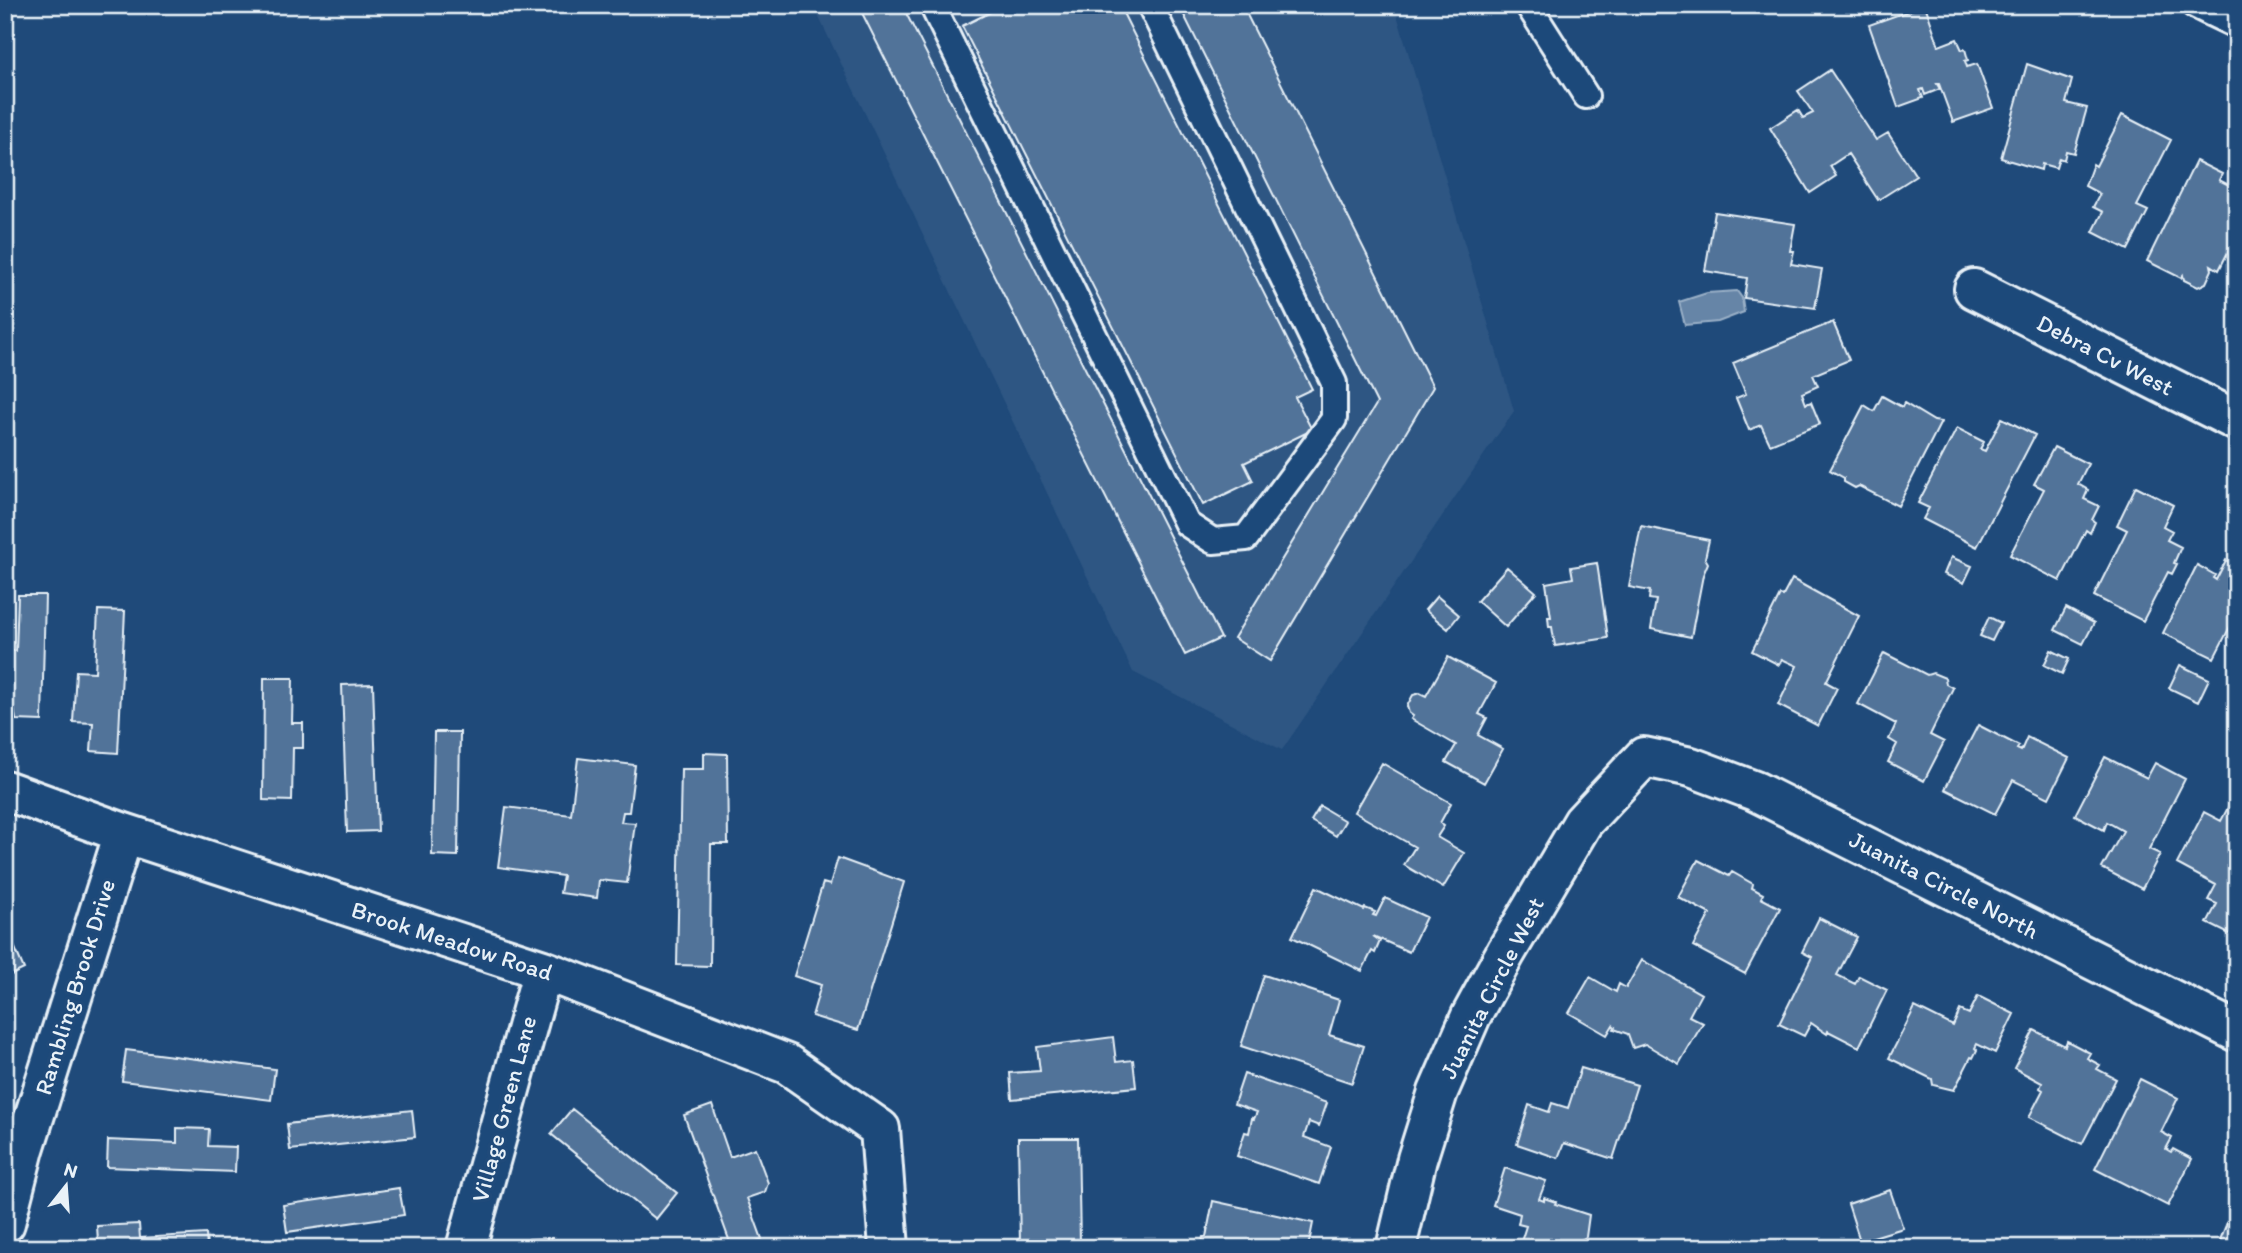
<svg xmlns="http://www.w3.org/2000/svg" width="2242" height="1253" viewBox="0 0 2242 1253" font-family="Itim,sans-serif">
	<rect width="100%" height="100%" fill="#1f4a7a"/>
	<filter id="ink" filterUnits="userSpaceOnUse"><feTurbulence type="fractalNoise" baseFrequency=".0143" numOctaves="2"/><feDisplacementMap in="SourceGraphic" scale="14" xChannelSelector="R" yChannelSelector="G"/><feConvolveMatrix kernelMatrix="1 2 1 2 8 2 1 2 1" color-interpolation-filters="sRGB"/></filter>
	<g filter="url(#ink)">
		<!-- built -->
		<path fill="#2e5683" d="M813,5H1396L1395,8L1514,411L1282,750L1133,672Z"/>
		<!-- water -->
		<path fill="#6685a7" stroke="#9ab0c7" stroke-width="2" d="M1737,291L1742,298L1744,312L1718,322L1685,325L1679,302L1707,293Z"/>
		<!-- building -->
		<path fill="#517399" stroke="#e8f1f8" stroke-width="2" d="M872,5H902L1221,638L1185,655L861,11Z
			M993,5H1119L1312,389L1295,397L1312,430L1244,463L1253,481L1203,505L962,26L995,10Z
			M1179,5H1242L1433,387L1270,661L1234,638L1377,403Z
			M1925,5L1939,46L1957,39L1962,50L1965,49L1968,60L1965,61L1967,67L1977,64L1993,108L1953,122L1939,84H1937L1940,89L1925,95L1923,89L1920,90L1923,98L1898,107L1869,25Z
			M2027,64L2072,80L2066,103L2087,108L2074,153L2066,151L2064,160L2059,158L2056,168L2042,164L2041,170L2001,158Z
			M1830,70L1876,140L1888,133L1916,176L1878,200L1848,154L1830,166L1836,176L1810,193L1770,128L1798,110L1803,118L1813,113L1798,91Z
			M2122,115L2171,140L2137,206L2148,211L2128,250L2093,232L2103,212L2093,207L2100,194L2085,186L2093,164L2096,166Z
			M2196,161L2222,174L2219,180L2237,189V234L2219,270L2211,265L2212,270L2206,283L2198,287L2184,280L2183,275L2181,278L2147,261Z
			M1715,212L1795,224L1790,251H1794L1791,264L1822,269L1815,308L1744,298L1747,278L1705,271Z
			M1833,322L1849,360L1813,375L1818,386L1802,393L1806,404L1811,402L1820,424L1770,444L1761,425L1749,430L1736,398L1746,394L1733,363Z
			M1882,396L1902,407L1904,403L1934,421L1941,422L1898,506L1859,486L1855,488L1844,482V478L1830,470L1864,405L1874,411Z
			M2002,418L2035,435L1977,547L1923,519L1929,508L1918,503L1957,428L1984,442L1980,449L1985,451Z
			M2054,447L2088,464L2078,484L2088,490L2084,499L2099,506L2092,520L2095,522L2090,533L2086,530L2060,581L2010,555L2044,489L2034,484Z
			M2136,486L2173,505L2163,526L2172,531L2167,540L2181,547L2174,563L2177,564L2172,574L2168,572L2143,621L2094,596L2127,530L2117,525Z
			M1641,526L1709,540L1705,558L1708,563L1703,575L1691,637L1651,629L1656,600L1649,599L1650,591L1629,587Z
			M1951,557L1972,566L1964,583L1944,574Z
			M2226,560L2237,566V613L2214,658L2163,633L2197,565L2215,575L2213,578L2216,580Z
			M1597,563L1608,638L1555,646L1552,627H1549L1548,617H1551L1546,583L1573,578L1571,567Z
			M1507,567L1536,592L1506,627L1477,601Z
			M1792,579L1859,616L1826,682L1837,688L1818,726L1778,705L1797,666L1782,659L1779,665L1752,651L1780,595L1783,596Z
			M18,595H45L42,721L16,720L14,709H6L5,650L16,651Z
			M1437,596L1459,615L1448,629L1425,610Z
			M2066,608L2094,623L2083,644L2055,630Z
			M98,610L125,611L118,753L91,751L93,723L73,722L76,671L95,672Z
			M1989,617L2001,623L1992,641L1980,636Z
			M2051,650L2069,659L2062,674L2044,665Z
			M1884,653L1927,675L1933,673L1945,678L1946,684L1953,688L1930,735L1944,742L1924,781L1888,762L1897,744L1889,739L1896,724L1858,704Z
			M1448,657L1496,683L1479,714L1487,718L1478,735L1503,749L1484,783L1446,762L1456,745L1411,719L1413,716L1409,713L1407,706L1413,695L1420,693L1426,696Z
			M2180,665L2209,679L2198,702L2169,688Z
			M264,678H293L292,723H303V748H293L292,801L263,800Z
			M373,684L378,831L347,832L342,685Z
			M1978,725L2019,746L2017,749L2021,751L2027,737L2069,758L2049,798L2013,780L1995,814L1945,789Z
			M434,732H460L458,856L432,855Z
			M704,753L727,754L728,844H711L710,966L677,965L681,769H704Z
			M2105,757L2147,778L2155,763L2185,779L2149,849L2160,854L2142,889L2102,868L2123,831L2107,822L2104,830L2075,815Z
			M578,758L635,765L629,812H623L621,822L635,823L627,883L599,880L597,898L560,893L563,876L498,867L506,807L571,815Z
			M1382,763L1451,803L1440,823L1444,826L1437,837L1464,853L1443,888L1404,865L1415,847L1354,812Z
			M2233,798L2237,800V938L2207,923L2217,904L2208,900L2216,885L2177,864L2204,812L2221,821Z
			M1320,806L1345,821L1336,836L1311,821Z
			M838,858L904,882L858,1030L812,1016L821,985L794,976L823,883L830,885Z
			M1698,860L1729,876L1732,872L1753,884L1752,888L1763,894L1761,898L1780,908L1745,974L1693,946L1710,914L1678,897Z
			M1316,887L1364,910L1365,908L1375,912L1373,915L1376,916L1385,898L1426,917L1409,952L1373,936L1380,941L1375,953L1372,951L1362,971L1292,937Z
			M1819,918L1857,937L1837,975L1855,984L1859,976L1887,990L1859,1047L1828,1031L1827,1034L1811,1023L1804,1036L1779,1024L1812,957L1802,952Z
			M5,925L24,969L5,978Z
			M1642,960L1701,994L1689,1016L1703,1023L1679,1064L1645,1044L1633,1048L1628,1034L1614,1029L1615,1027L1613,1025L1607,1035L1569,1013L1590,977L1616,992L1619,984L1626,988Z
			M1264,975L1339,1000L1329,1035L1364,1046L1352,1083L1241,1046Z
			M1978,996L2014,1014L1995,1053L1977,1044L1975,1048L1977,1050L1973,1058L1971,1057L1954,1090L1933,1085L1932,1079L1889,1058L1915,1007L1953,1026L1960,1010L1969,1014Z
			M2034,1030L2065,1046L2067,1041L2090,1053L2087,1058L2100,1065L2097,1069L2116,1079L2082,1144L2029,1117L2043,1090L2040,1088L2042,1083L2014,1068Z
			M1113,1037L1116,1062L1133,1060L1136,1087L1012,1099L1010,1073L1040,1071L1037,1047Z
			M126,1050L275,1069L271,1100L122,1081Z
			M1581,1068L1637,1085L1613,1159L1564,1143L1558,1158L1517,1144L1529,1105L1549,1112L1552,1103L1568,1108Z
			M1244,1074L1327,1103L1319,1126L1309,1122L1304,1137L1331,1147L1319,1184L1237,1156L1245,1132L1249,1133L1252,1118L1254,1119L1257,1112L1234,1104Z
			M2140,1079L2178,1098L2161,1132L2172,1138L2166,1149L2171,1152L2173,1149L2192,1159L2168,1206L2095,1169Z
			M712,1105L730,1157L755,1148L768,1183L765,1192L747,1198L762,1239L738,1248H732L684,1115Z
			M572,1109L677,1193L656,1219L551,1134Z
			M412,1110L415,1137L290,1150L287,1124Z
			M177,1128L209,1129L208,1146L236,1147L235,1172L107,1167L108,1140L177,1143Z
			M1018,1138H1078L1080,1243L1020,1244Z
			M1505,1168L1546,1181L1539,1199L1544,1201V1198L1556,1202L1555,1204L1589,1215L1586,1237L1581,1240L1579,1248H1519L1526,1226L1518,1224L1520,1214L1493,1205Z
			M399,1188L404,1215L287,1232L283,1205Z
			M1890,1190L1903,1228L1860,1241L1848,1204Z
			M2237,1198V1247L2220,1240Z
			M1213,1201L1313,1223L1308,1248H1181L1182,1243L1201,1247L1203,1237H1206Z
			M139,1224L140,1238L206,1234L207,1248H83V1241H98L97,1226Z
			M553,1238L554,1248H530L529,1239Z"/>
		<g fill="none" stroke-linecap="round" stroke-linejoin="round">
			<defs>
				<path id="service" d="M932,5L1187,524L1213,541L1246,538L1334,419V383L1150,5
					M1528,5L1586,96
					M2194,5L2212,14L2216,5
					M2212,14L2237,26"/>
				<path id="minor" d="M1974,289L2237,421
					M5,790L124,833L543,970L787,1064L880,1129L889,1248
					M5,1223L24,1149L124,833
					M466,1248L543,970
					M1396,1248L1417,1159L1438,1092L1471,1016L1506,952L1583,822L1644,757L1691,767L1755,791L2237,1032"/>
			</defs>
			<!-- service casing -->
			<use href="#service" stroke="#e8f1f8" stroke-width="30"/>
			<!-- minor casing -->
			<use href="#minor" stroke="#e8f1f8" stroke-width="44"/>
			<!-- service -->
			<use href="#service" stroke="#1f4a7a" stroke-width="24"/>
			<!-- minor -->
			<use href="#minor" stroke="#1f4a7a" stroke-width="38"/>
		</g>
	</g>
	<g text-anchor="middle" stroke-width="7" stroke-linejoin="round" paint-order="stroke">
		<!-- street labels -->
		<g font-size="24" fill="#e8f1f8" stroke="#1f4a7a">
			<text transform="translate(2105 355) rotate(27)" y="8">Debra Cv West</text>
			<text transform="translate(1944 885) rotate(27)" y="8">Juanita Circle North</text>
			<text transform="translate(452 941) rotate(18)" y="8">Brook Meadow Road</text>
			<text transform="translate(75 987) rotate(-73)" y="8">Rambling Brook Drive</text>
			<text transform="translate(1492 988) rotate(-63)" y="8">Juanita Circle West</text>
			<text transform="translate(504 1109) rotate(-75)" y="8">Village Green Lane</text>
		</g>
	</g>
	<!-- margin -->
	<rect width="2242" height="1253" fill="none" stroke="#1f4a7a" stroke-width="28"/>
	<rect x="14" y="14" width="2214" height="1225" fill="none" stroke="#e8f1f8" stroke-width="2.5" filter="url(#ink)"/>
	<!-- north arrow -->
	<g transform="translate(66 1186) rotate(17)" stroke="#1f4a7a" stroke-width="5" paint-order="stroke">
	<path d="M0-5L12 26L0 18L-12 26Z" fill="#e8f1f8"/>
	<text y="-10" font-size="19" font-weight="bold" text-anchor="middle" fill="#e8f1f8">N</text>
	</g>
</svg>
